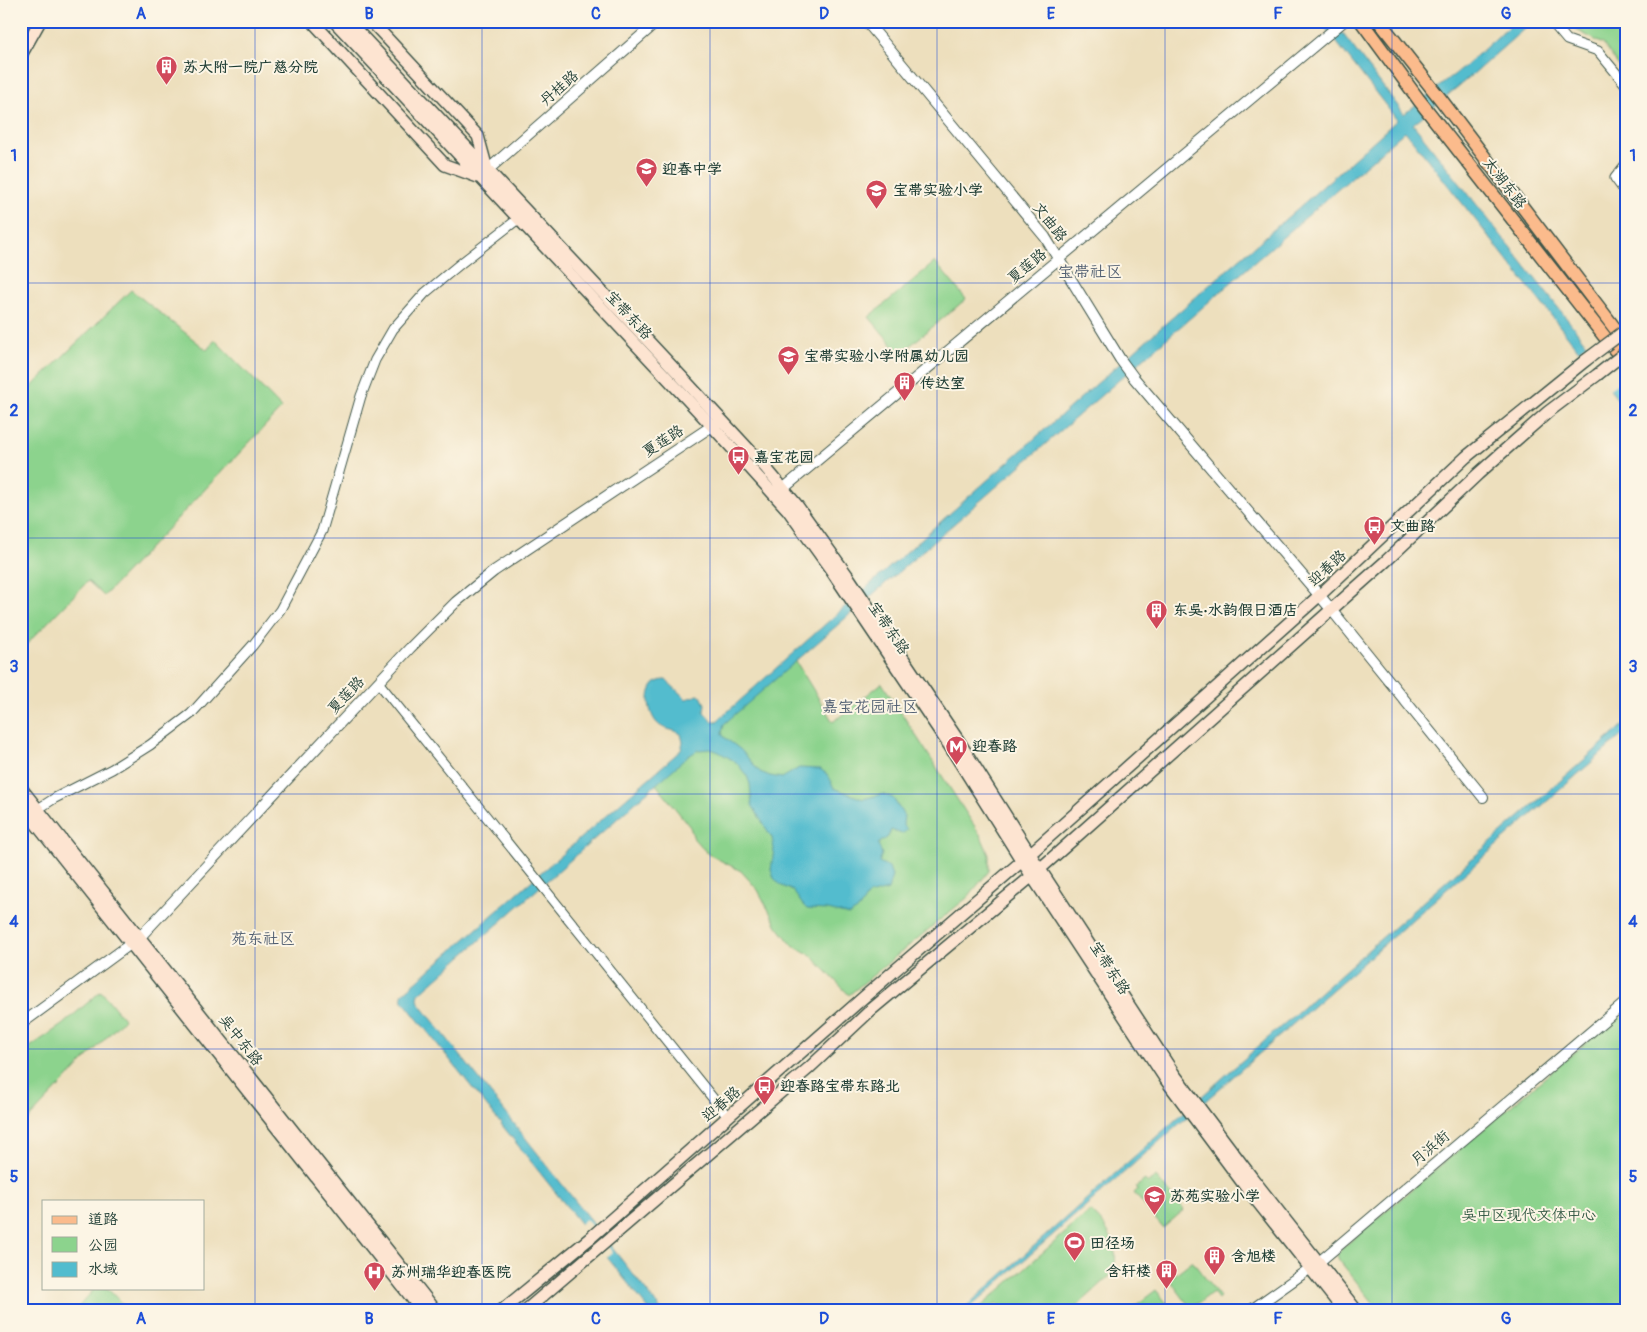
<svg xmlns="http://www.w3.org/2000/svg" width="1647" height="1332" viewBox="0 0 1647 1332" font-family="Pangolin,'LXGW WenKai TC',sans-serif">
	<rect width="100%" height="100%" fill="#fcf5e5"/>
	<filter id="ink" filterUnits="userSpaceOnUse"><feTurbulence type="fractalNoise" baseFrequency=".02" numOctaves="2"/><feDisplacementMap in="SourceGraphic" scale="10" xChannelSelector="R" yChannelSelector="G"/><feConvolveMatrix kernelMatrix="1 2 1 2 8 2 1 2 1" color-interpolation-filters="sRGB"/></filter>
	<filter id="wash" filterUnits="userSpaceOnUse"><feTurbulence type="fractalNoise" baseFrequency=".0096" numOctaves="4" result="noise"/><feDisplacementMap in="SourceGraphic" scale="20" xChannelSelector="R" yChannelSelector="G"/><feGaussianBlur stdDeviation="1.12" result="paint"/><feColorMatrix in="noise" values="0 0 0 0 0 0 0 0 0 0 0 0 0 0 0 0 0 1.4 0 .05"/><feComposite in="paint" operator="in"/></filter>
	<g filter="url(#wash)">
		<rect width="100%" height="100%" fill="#eddfbd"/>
		<!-- green -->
		<path fill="#8cd38d" stroke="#568860" d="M1563,21H1626V76L1603,44L1565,24Z
			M935,262L966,299L900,354L869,317Z
			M131,290L207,350L215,340L282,408L104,596L88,581L21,650V397Z
			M795,660L833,722L882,683L981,836L989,855V871L968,897L849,995L811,955L793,946L777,926L758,890L741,871L708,854L694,839L690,827L655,783Z
			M101,991L124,1019L21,1127V1053L62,1025Z
			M1619,1015L1626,1023V1311H1380L1339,1260L1337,1255L1340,1250Z
			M1156,1177L1184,1210L1163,1228L1134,1193L1138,1189L1136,1187L1145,1180L1148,1183Z
			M1090,1211C1109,1226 1122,1252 1112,1274L1072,1311H1004L996,1303L987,1311H976Z
			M1192,1261L1220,1297L1218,1299L1213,1292L1196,1305L1200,1311H1193L1169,1279Z
			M95,1288H107L129,1311H75Z
			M1156,1290L1173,1311H1133L1131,1309Z"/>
		<!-- water -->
		<path fill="#52bcce" stroke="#387c81" d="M1320,21H1333L1404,114L1464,67L1515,21H1533L1472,75L1413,124L1575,329L1626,395V410L1405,131L724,724L722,733L724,737L741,750L760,772L770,776L782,778L799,768L820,769L827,774L834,788L863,799L883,794L893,798L904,816L903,824L907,830L902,834L891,830L888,837L878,844L882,854L879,862L889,867L892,876L888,890L868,895L859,909L849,915L828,910L807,909L803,905L793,891L780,885L774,878L771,870L774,849L772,838L752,805L750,784L747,776L736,762L719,752L711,749L698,750L687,757L419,994L418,998L419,1003L662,1311H650L403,1001L402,994L681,750L683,742L681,734C674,729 663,730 657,723C646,711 644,679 666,680L686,699L698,695L701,696L705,704L704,712L712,721H717C861,592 1005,464 1150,337C1233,264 1316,194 1397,120Z
			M1626,723V732L966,1311H961L1219,1081Z"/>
		<!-- pier -->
		<path fill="#eddfbd" d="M1589,343L1619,382L1608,390L1578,351Z
			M586,1219L613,1253L605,1259L579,1225Z"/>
	</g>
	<g filter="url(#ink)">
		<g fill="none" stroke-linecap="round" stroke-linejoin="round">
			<defs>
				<path id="minor" d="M1551,21L1567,40L1598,51L1626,85
					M1626,164L1615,178L1626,193
					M378,682L728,1117
					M38,809L55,798L112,769L150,745L191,714L253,645L280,610L322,531L361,396L375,360L393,329L425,293L460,264L518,219"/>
				<path id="tertiary" d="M866,21L1045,237L1120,359L1134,378L1331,609L1483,797
					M482,175L658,21
					M778,493L1344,21
					M21,1024L140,937L410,648L456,602L494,571L718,422
					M1250,1311L1319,1262L1626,1002"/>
				<path id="secondary" d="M312,21L445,165L478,177
					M334,21L713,427L788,510L829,567L949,745L1022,861L1166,1080L1245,1186L1344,1311
					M348,21L666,360L765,467L796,504L847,575L958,740L1030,854L1174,1074L1253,1179L1357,1311
					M371,21L478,136L487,169
					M21,55L40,21
					M21,788L436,1311
					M21,805L422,1311
					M501,1311L589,1239L864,997L1022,861L1320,595L1466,457L1586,360
					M525,1311L809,1068L872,1009L1032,876L1386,561L1478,474L1515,441L1548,412L1597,375"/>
				<path id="primary" d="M1361,21L1419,100L1626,364
					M1379,21L1442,101L1626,343"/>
			</defs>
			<!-- minor casing -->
			<use href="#minor" stroke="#3e5549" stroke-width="11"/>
			<!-- tertiary casing -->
			<use href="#tertiary" stroke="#3e5549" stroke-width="12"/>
			<!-- secondary casing -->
			<use href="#secondary" stroke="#3e5549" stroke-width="14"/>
			<!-- primary casing -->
			<use href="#primary" stroke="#3e5549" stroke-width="15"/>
			<!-- minor -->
			<use href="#minor" stroke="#fff" stroke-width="9"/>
			<!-- tertiary -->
			<use href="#tertiary" stroke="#fff" stroke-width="10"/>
			<!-- secondary -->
			<use href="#secondary" stroke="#fde4d1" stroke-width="11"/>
			<!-- primary -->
			<use href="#primary" stroke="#fbbb8c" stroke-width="12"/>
			<defs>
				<path id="secondary-bridge" d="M1586,360L1626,330
					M1597,375L1626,352"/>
			</defs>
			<!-- secondary-bridge casing -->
			<use href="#secondary-bridge" stroke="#3e5549" stroke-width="14" stroke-linecap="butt"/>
			<!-- secondary-bridge -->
			<use href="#secondary-bridge" stroke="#fde4d1" stroke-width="11"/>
		</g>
	</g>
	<!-- grid -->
	<path fill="none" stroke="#1d4ed8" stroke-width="1" stroke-opacity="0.55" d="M255,21V1311M482,21V1311M710,21V1311M937,21V1311M1165,21V1311M1392,21V1311M21,283H1626M21,538H1626M21,794H1626M21,1049H1626"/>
	<!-- icons -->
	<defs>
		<symbol id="building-pin" viewBox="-11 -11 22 30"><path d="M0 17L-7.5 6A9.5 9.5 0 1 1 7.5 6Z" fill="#d1495b" stroke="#fcf5e5"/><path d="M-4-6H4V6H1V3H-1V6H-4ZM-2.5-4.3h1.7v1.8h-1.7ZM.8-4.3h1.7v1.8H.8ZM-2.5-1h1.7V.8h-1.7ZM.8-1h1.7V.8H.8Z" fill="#fff"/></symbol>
		<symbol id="school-pin" viewBox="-11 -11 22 30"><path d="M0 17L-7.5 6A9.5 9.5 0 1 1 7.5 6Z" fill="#d1495b" stroke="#fcf5e5"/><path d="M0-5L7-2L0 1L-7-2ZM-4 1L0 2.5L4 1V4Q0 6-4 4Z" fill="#fff"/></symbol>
		<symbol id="bus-pin" viewBox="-11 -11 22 30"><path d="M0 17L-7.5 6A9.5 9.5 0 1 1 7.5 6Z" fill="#d1495b" stroke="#fcf5e5"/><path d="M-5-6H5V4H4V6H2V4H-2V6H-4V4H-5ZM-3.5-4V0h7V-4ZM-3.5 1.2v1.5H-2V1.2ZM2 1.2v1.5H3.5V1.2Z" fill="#fff"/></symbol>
		<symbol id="metro-pin" viewBox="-11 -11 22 30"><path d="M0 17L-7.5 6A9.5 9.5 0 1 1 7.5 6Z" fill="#d1495b" stroke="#fcf5e5"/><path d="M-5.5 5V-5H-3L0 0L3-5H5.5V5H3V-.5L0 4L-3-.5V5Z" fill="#fff"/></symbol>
		<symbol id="stadium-pin" viewBox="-11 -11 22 30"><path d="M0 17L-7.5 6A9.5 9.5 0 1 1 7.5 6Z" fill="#d1495b" stroke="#fcf5e5"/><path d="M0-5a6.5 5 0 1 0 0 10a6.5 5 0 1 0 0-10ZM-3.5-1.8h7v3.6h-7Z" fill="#fff"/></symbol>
		<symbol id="hospital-pin" viewBox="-11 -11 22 30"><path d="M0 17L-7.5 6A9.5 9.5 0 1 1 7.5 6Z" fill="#d1495b" stroke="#fcf5e5"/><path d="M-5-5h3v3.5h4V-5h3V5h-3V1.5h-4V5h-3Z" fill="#fff"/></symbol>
	</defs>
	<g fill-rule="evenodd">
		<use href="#building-pin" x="154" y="54" width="25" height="34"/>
		<use href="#school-pin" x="634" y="156" width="25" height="34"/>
		<use href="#school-pin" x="864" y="178" width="25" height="34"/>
		<use href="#school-pin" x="776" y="344" width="25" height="34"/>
		<use href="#building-pin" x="892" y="370" width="25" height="34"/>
		<use href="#bus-pin" x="726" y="444" width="25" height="34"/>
		<use href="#bus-pin" x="1362" y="514" width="25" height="34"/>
		<use href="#building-pin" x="1144" y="598" width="25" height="34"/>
		<use href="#metro-pin" x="944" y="734" width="25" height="34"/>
		<use href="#bus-pin" x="752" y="1074" width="25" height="34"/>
		<use href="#school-pin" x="1142" y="1184" width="25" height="34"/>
		<use href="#stadium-pin" x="1062" y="1230" width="25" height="34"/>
		<use href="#building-pin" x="1202" y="1244" width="25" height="34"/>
		<use href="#building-pin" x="1154" y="1258" width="25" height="34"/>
		<use href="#hospital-pin" x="362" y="1260" width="25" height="34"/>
	</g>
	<g text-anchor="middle" stroke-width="4" stroke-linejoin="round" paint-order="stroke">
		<!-- poi labels -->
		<g font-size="15" font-weight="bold" fill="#1f3d34" stroke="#fcf5e5" text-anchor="start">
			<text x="183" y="72">苏大附一院广慈分院</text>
			<text x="662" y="174">迎春中学</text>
			<text x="893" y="195">宝带实验小学</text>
			<text x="804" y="361">宝带实验小学附属幼儿园</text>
			<text x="920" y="388">传达室</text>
			<text x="754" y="462">嘉宝花园</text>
			<text x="1390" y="531">文曲路</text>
			<text x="1173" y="615">东吴·水韵假日酒店</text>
			<text x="972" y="751">迎春路</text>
			<text x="780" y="1091">迎春路宝带东路北</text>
			<text x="1170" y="1201">苏苑实验小学</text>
			<text x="1090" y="1248">田径场</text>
			<text x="1231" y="1261">含旭楼</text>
			<text x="1151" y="1276" text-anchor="end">含轩楼</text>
			<text x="391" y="1277">苏州瑞华迎春医院</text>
		</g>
		<!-- street labels -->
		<g font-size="15" fill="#1f3d34" stroke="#fcf5e5">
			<text transform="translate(559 88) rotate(-41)" y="5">丹桂路</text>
			<text transform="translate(1505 183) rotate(52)" y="5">太湖东路</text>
			<text transform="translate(1050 222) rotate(52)" y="5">文曲路</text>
			<text transform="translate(1027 266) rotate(-40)" y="5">夏莲路</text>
			<text transform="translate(629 315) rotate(47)" y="5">宝带东路</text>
			<text transform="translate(663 441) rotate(-33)" y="5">夏莲路</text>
			<text transform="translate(1327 568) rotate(-43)" y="5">迎春路</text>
			<text transform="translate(889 628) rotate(56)" y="5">宝带东路</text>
			<text transform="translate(346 695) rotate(-47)" y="5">夏莲路</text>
			<text transform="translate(1110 968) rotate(57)" y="5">宝带东路</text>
			<text transform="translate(241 1040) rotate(52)" y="5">吴中东路</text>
			<text transform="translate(721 1104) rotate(-41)" y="5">迎春路</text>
			<text transform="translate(1430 1148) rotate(-40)" y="5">月浜街</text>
		</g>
		<!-- park labels -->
		<g font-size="15" fill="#355b46" stroke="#fcf5e5">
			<text x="1529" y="1220">吴中区现代文体中心</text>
		</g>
		<!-- neighbourhood labels -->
		<g font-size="16" fill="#515f72" stroke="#fcf5e5">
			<text x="1090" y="277">宝带社区</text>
			<text x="870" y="712">嘉宝花园社区</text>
			<text x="263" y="944">苑东社区</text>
		</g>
	</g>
	<!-- margin -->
	<rect width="1647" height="1332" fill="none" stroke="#fcf5e5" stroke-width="55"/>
	<!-- legend -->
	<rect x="42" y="1200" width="162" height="90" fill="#fcf5e5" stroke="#a4ab9e"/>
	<rect x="52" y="1216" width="25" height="8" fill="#fbbb8c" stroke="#a4ab9e"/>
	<text x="88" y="1224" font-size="15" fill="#1f3d34">道路</text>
	<rect x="52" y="1237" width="25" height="15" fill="#8cd38d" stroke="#a4ab9e"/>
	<text x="88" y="1250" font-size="15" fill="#1f3d34">公园</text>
	<rect x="52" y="1262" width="25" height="15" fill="#52bcce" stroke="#a4ab9e"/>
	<text x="88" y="1274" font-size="15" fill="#1f3d34">水域</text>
	<rect x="28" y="28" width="1592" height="1276" fill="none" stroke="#1d4ed8" stroke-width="2"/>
	<g font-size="16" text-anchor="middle" font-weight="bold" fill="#1d4ed8">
		<text x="141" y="19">A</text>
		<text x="369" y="19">B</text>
		<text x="596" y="19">C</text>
		<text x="824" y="19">D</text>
		<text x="1051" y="19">E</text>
		<text x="1278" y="19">F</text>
		<text x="1506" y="19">G</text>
		<text x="14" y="161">1</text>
		<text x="1633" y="161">1</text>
		<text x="14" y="416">2</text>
		<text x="1633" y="416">2</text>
		<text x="14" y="672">3</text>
		<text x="1633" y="672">3</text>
		<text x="14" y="927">4</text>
		<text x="1633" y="927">4</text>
		<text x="14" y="1182">5</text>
		<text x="1633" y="1182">5</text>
		<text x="141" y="1324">A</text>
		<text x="369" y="1324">B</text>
		<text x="596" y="1324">C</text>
		<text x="824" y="1324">D</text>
		<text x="1051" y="1324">E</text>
		<text x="1278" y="1324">F</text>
		<text x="1506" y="1324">G</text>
	</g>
</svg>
